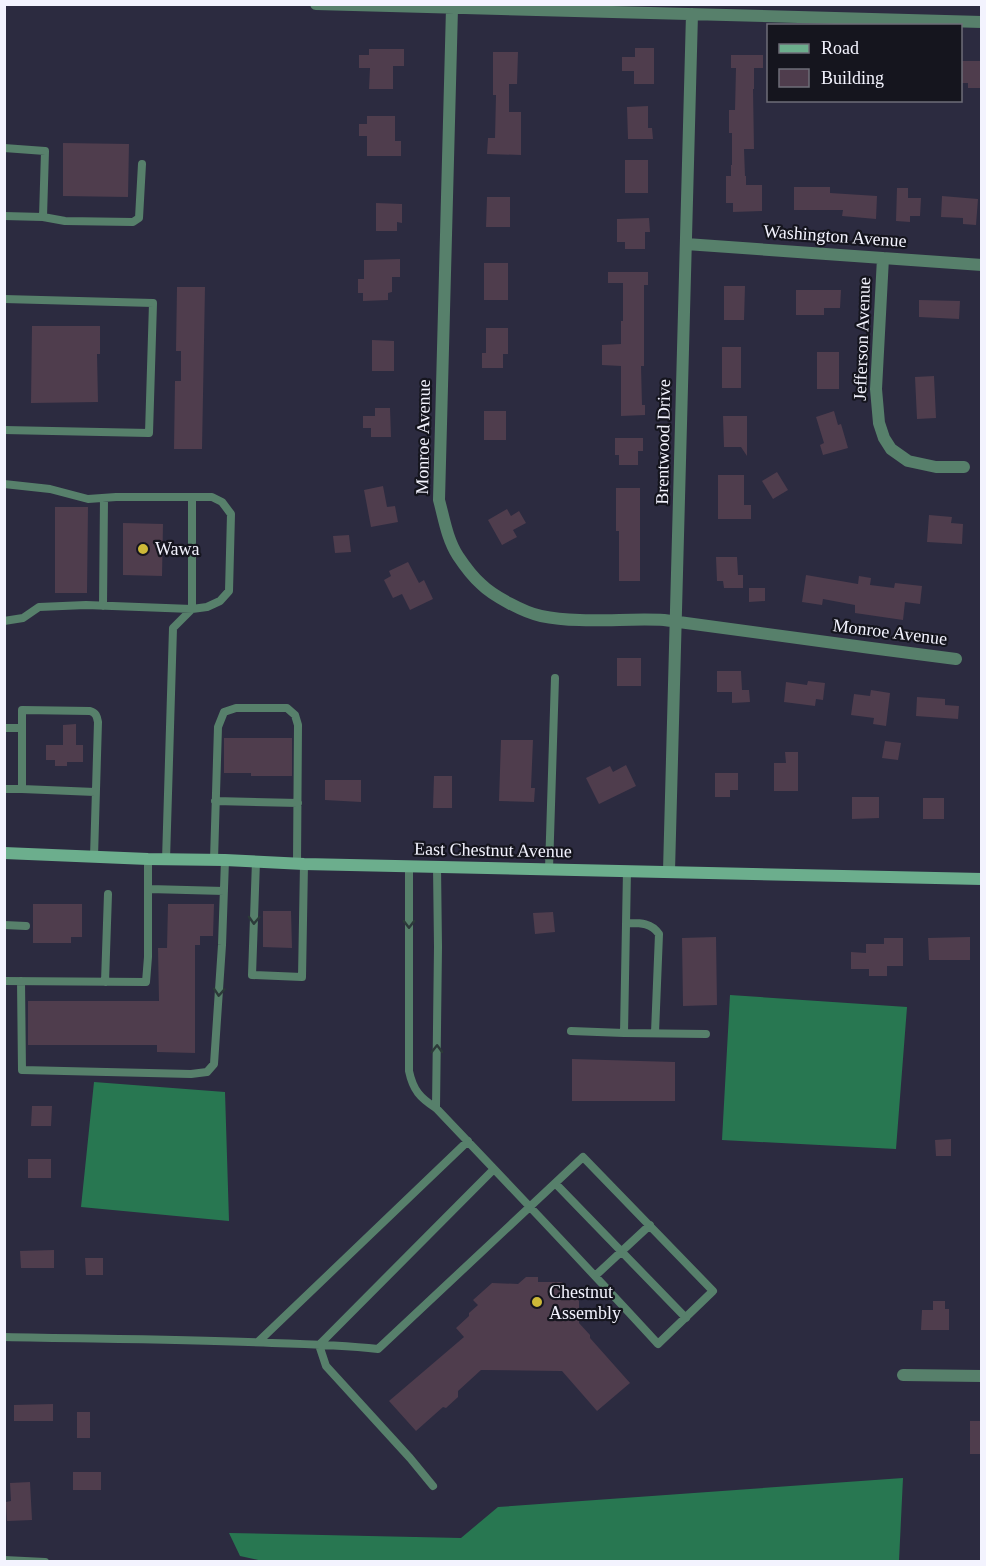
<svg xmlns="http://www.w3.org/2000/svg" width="986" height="1566" viewBox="0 0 986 1566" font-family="Georgia,serif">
	<rect width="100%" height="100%" fill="#2c2b40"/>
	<!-- forest -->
	<path fill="#287751" d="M730,995L907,1007L896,1149L722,1140Z
		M94,1082L225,1092L229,1221L81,1207Z
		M903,1478L899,1561L267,1562L240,1556L229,1533L461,1538L498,1507Z"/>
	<!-- building -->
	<path fill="#4f3d4d" d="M635,48H654V84H634V71H622V57H635Z
		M369,49H404V66H393V89H369L370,68H359V55H369Z
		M493,52H518L517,84H509V112H521V155L487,154L488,138H495L496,95H493Z
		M731,55H763V68H754V89H753L754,149H744L745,176H746V185H762V211L733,212V203H726V176H731V165H732V133H729V110H735L736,68H731Z
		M960,61H981V88H968V83H960Z
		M648,106V128H652L653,139H628L627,107Z
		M367,116H395V141H401V156H367V136H359V124H367Z
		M63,143L129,144L128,197L63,196Z
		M625,160H648V193H625Z
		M794,187H830V193L877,196L876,219L842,216L843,210H794Z
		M897,188H908V198H921L920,216H910V222L896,221Z
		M942,196L978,199L976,225L963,224V218L941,217Z
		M487,197H510V227H486Z
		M376,203L402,204V223L397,222V231H376Z
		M649,218L650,232H645V249H625V242H617V219Z
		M400,259V277H392V292L388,293V300L363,301V293H358V279H364V260Z
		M484,263H508V300H484Z
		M608,272H648V285H644V366H641L642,405H645V415L621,416V366L602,365V345L621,344V321H623V283H608Z
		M724,286H745L744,320H724Z
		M177,287H205L202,449H174L175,381H181V351H176Z
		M796,290H841L840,308H824V315H796Z
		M919,300L960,301L959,319L919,317Z
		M32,326H100V354H97L98,402L31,403Z
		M486,328H508V354H503V368H482V353H486Z
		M372,340L394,341V371H372Z
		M722,347H741V388H722Z
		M817,352H839V389H817Z
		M934,376L936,418L917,419L915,377Z
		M375,408H390L391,437H371V428H363V416H375Z
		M484,411H506V440H484Z
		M834,411L838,425L841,424L848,448L823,455L820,445L824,443L816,417Z
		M723,416H747V456L741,447H724Z
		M615,438H643V451H638V465H619V455H615Z
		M777,472L788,490L773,499L762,481Z
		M718,475H744V505H751V519H718Z
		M383,486L387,507L395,506L398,522L371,527L364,490Z
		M616,488H640V581H619V531H616Z
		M55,507H88L87,593H55Z
		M507,509L511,516L519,511L526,523L513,530L517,537L502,545L488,520Z
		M929,515L952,517L951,523L963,524L962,544L927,542Z
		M123,523L163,524L162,576L123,575Z
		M349,535L351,552L335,553L333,536Z
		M716,557H737L738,575H743V588H724L723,581H717Z
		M408,562L419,583L424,580L433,599L410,610L402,594L393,598L384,580L391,576L389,571Z
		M806,575L858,584L859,576L871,578L870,585L894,588L895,583L922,586L920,604L905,602L903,620L855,613V605L823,599L822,605L802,602Z
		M749,588H765V601L749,602Z
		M617,658H641V686H617Z
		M717,671H741L742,690H749L750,702L732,703V692H717Z
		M808,681L825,683L823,700L816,699L815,706L784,702L786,682L807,685Z
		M871,690L890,693L886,726L873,724L874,718L851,715L854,694L870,696Z
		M917,697L945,699V705L959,706L958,719L916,716Z
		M76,724V745H83V762H67V766H55V760H46V745H63V725Z
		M224,738H292V776H251V773H224Z
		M501,740H533L531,788H535L534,802L499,801Z
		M885,741L901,743L898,760L882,758Z
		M785,752H798V791H774V763H786Z
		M626,765L636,786L599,804L586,778L610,766L613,772Z
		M715,773H738V790H730V797H715Z
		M434,776H452V808H433Z
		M325,780H361V802L325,800Z
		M852,797H879V818L852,819Z
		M923,798H944V819H923Z
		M33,904H82V937H71V943H33Z
		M168,904H214L213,936H200V945H195V1053L157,1052V1045H28V1001H159L158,948H167Z
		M263,911H291L292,948L263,947Z
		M553,912L555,932L535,934L533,913Z
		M716,937L717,1005L683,1006L682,938Z
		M970,937V960H929L928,938Z
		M884,938H903V966H887V976H869V969H851V952L866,953V944H884Z
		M572,1059L675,1062V1101H572Z
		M32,1106H52L51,1126H31Z
		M951,1139V1156H936L935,1140Z
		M28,1159H51V1178H28Z
		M54,1250V1268H21L20,1251Z
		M85,1258H103V1275H86Z
		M526,1277H538V1282H562L579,1301V1323L590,1335V1338L630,1383L597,1411L562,1371L481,1370L458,1391V1397L446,1408L443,1407L416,1431L389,1401L464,1337L456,1328L469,1316V1313L478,1305L473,1300L492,1283L518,1284Z
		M933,1301H945V1309H949V1330H921L922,1310H933Z
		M53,1404V1421H14V1405Z
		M77,1412H90V1438H77Z
		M970,1421H981V1454H970Z
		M73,1472H101V1490H73Z
		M30,1482L32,1520L7,1521L6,1502L11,1501L10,1483Z"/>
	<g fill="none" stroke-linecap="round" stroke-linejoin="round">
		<!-- lane -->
		<path stroke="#57806b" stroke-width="8" d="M4,148L45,151L43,217L4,216
			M43,217L65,221L133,222L139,218L142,164
			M4,299L153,303L149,433L4,430
			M4,484L50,489L88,499L116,497H192V609L173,628L166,860
			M103,606L104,498
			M4,621L23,618L39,607L86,605L192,609L207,607L220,601L229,591L231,514L222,502L212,497H192
			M4,728H22
			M4,789H22
			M215,801L298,803
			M94,857L98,722C97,716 96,713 90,711L22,710V789L95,792
			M214,860L218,727L224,712L236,708H287L295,715L298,725L297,863
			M256,861L252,975L302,977L304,864
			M409,866V1071C413,1090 420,1098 436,1108L494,1169
			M549,869L555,678
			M627,870L624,1033L706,1034
			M149,889L224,891
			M626,923C639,923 651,922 659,934L655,1033
			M4,925L26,926
			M4,981L146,982L148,957V859
			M21,981L22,1070L191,1074L207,1072L214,1064L222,945L225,860
			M105,982L108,894
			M571,1031L624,1033
			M436,1108L438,947L437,866
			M555,1183L686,1318
			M595,1276L650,1225
			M4,1337C94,1339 183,1339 272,1343C307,1344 342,1345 378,1349L583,1157L713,1291L658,1344C604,1285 549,1227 494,1169L319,1345L326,1366L410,1458L433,1486
			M258,1342L468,1141
			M4,1560L45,1562"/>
		<!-- street -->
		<path stroke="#57806b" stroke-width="12" d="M316,4L982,22
			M452,8L439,500C444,518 447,539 458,556C464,565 473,577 481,584C493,596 525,613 541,616C580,624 624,618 664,620L871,648L956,659
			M686,244L982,265
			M883,258L876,389L879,423L884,438L891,449L908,461L936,467H964
			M669,871L692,14
			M903,1375L982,1376"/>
		<!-- secondary -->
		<path stroke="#6cae8d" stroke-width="12" d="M4,853L148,859L225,860L304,864L982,879"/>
	</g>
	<!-- one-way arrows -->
	<defs><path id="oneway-chevron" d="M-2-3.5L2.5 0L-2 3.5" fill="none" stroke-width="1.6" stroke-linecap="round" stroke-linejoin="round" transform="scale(1.5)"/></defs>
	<g stroke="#2c3a39">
		<use href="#oneway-chevron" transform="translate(254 920) rotate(92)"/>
		<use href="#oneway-chevron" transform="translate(409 924) rotate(90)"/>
		<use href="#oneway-chevron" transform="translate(219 992) rotate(94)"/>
		<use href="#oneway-chevron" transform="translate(437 1049) rotate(-89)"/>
	</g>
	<!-- markers -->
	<g fill="#cdb938" stroke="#15151e" stroke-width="2">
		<circle cx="143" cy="549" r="6"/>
		<circle cx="537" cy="1302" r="6"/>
	</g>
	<g text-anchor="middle" stroke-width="4.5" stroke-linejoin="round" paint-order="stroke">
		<!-- street labels -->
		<g font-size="18" fill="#f3f3fe" stroke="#15151e">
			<text transform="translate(835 236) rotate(4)" y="6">Washington Avenue</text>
			<text transform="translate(862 339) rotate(-88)" y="6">Jefferson Avenue</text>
			<text transform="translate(423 437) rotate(-89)" y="6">Monroe Avenue</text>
			<text transform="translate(663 442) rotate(-89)" y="6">Brentwood Drive</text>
			<text transform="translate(890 632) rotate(7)" y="6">Monroe Avenue</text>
			<text transform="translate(493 850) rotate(1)" y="6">East Chestnut Avenue</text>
		</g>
		<!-- poi labels -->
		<g font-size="18" fill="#f3f3fe" stroke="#15151e" text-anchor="start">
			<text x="155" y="555">Wawa</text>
			<text x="549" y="1298">Chestnut<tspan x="549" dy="21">Assembly</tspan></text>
		</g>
	</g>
	<!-- border -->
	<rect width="986" height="1566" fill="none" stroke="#f3f3fe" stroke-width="12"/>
	<!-- legend -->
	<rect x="767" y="24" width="195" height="78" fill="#15151e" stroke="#6e6e78" stroke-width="1.5"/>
	<rect x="779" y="44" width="30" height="9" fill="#6cae8d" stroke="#6e6e78" stroke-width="1.5"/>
	<text x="821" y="54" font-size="18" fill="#f3f3fe">Road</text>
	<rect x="779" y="69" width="30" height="18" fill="#4f3d4d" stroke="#6e6e78" stroke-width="1.5"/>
	<text x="821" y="84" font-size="18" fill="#f3f3fe">Building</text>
</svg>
